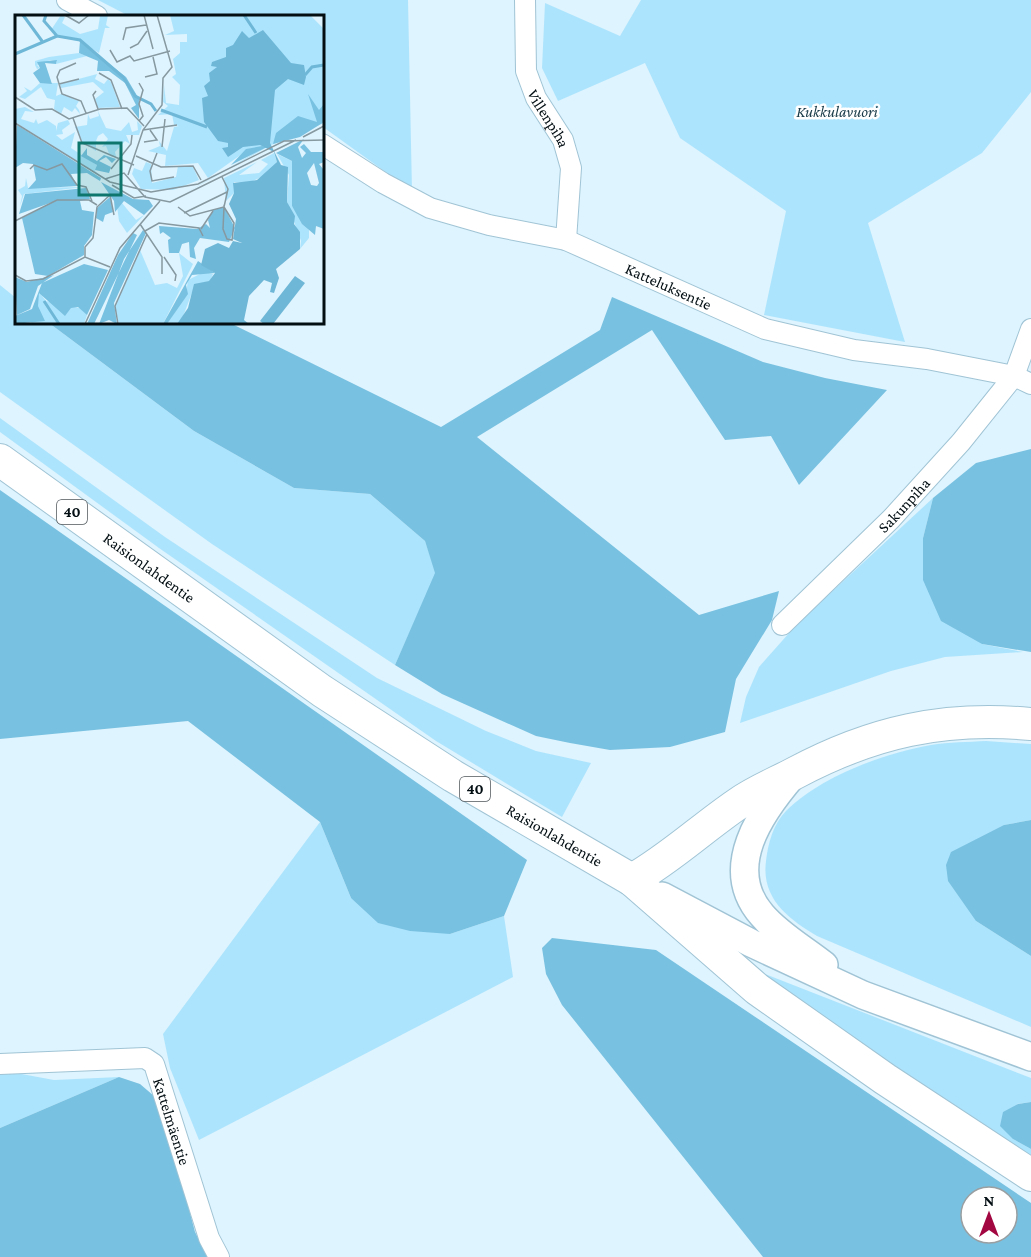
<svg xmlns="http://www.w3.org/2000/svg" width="1031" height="1257" viewBox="0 0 1031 1257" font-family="'Crimson Pro',serif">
	<rect width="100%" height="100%" fill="#def4fe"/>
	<!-- green -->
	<path fill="#ade4fd" d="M98,0H408L412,191L323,127L322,16H129Z
		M641,0H1031V92L982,153L868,223L905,342L764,315L786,211L680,138L645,63L558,101L542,68L545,3L620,36Z
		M0,285L16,298V322L49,323L194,431L294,488L370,494L425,541L436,573L395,665L212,544L0,392Z
		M0,418L165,537L377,678L486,731L536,751L591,763L562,817L436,741L159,548L0,432Z
		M933,498L923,538L982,644L1023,652L945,657L891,671L740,723L746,697L759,667L798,623Z
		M986,741L1031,744V820L1004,825L976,921L1031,956V1027L817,936C789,919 761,899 766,861C768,844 773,824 786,811C820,777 884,753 931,745C949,742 968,742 986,741Z
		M320,822L351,898L450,934L504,916L513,977L199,1140L170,1068L163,1034Z
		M765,974L1031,1078V1102L1017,1104L1013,1139L1031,1149V1161L763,977Z
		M0,1070L54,1080L119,1077L0,1128Z"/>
	<!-- forest -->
	<path fill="#79c1e1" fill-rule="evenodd" d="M612,297L763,362L825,378L887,390L799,485L771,436L725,440L652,330L477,437L699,615L779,591L772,620L736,679L725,732L670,747L610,750L570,743L536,736L442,694L395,665L435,573L425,541L370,494L294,488L194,431L49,323H230L441,427L600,330Z
		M1031,449V652L982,644L941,621L923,580V538L933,498L976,463Z
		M0,490L527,860L504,916L450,934L410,931L378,923L351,898L320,822L188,721L0,739Z
		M1031,820V956L976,921L948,881L946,865L951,852L1004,825Z
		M552,938L656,950L1031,1203V1257H763L562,1005L546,974L542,948ZM971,1197H1007V1233H971Z
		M119,1077L140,1084L161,1102L195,1232L208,1257H0V1128Z
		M1031,1102V1149L1013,1139L1000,1126L1003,1112L1018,1104Z"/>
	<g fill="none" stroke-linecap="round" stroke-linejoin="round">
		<defs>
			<g id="minor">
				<path d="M67,0L97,16"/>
				<path id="s1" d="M525,0L526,71L536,98L563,140L571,168L566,240"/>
				<path id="s2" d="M322,144L383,183L430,208L489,225L566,240L765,329L854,350L927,359L1014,376L1031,384"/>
				<path id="s3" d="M782,625L891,519L961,442L1014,376L1031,329"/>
				<path id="s4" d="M0,1064L145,1058L154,1064L209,1238L219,1257"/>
			</g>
			<path id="secondary" d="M793,775C761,812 721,868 762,915C779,935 804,949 824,965
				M662,896L751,943L863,995L1031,1057"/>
			<g id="primary">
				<path id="s5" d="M0,460L322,691L453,776L632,880L757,989L885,1079L1031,1175"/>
				<path d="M632,880C671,858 702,828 739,803C756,791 776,783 795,773C872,732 943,716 1031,724"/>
			</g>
		</defs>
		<!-- minor casing -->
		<use href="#minor" stroke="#a0c4d5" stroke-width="22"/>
		<!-- secondary casing -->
		<use href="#secondary" stroke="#a0c4d5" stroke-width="30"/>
		<!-- primary casing -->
		<use href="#primary" stroke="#a0c4d5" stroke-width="34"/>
		<!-- minor -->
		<use href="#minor" stroke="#fff" stroke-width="20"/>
		<!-- secondary -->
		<use href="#secondary" stroke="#fff" stroke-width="27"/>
		<!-- primary -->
		<use href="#primary" stroke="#fff" stroke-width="32"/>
	</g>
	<g text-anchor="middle" stroke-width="5" stroke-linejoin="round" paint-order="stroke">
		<!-- shield labels -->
		<g fill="#fff" stroke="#4f565a" stroke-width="1.5">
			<rect x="57" y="500" width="30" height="24" rx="4.5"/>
			<rect x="460" y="777" width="30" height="24" rx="4.5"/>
		</g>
		<g font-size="15" font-weight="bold" fill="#030e13">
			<text x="72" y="517">40</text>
			<text x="475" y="794">40</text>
		</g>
		<!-- park labels -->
		<g font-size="16" font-style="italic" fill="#183a48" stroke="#fff">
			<text x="837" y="117">Kukkulavuori</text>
		</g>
		<!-- street labels -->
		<g font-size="16" fill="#030e13" stroke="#fff">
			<text dy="6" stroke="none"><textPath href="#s1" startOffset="124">Villenpiha</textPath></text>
			<text dy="6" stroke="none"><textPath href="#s2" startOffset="378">Katteluksentie</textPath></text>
			<text dy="6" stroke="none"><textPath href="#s3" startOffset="171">Sakunpiha</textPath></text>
			<text dy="6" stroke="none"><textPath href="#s5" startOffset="184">Raisionlahdentie</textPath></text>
			<text dy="6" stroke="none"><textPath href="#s5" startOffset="670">Raisionlahdentie</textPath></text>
			<text dy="6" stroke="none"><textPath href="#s4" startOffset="216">Kattelmäentie</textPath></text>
		</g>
	</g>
	<!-- overview -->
	<g transform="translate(15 15)">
		<rect width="309" height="309" fill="#def4fe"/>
		<path d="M46,0L50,2L47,8L65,19L83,14L85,1L93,0L91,10L95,13H90L84,38L64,26L42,22L0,40L41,20L36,15ZM155,0H295L309,14V108L254,131L169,179L250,132L234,134L193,163L183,148L150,151L151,140L133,136L145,131L144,126L152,136L159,112L164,111L159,110L157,99L143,100L153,91L148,87L149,70L151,88L164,90L165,70L157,62L161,59L158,44L165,38V27H172V19L150,20L159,16ZM64,38L72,41L41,49L42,46L35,45L22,50L25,53L22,54L20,50V46L34,42ZM82,59L80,64L89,69L93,64L96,67L105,92L83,93L80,84L89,77L78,67L46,73L45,69ZM25,68H43L41,81L46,79L64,86L61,91L64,95L65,99L60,93L57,97L49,92L46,99L39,94L40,85L32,83L26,72L10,84L4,82L12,76L9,72L16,76ZM10,92L19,97L10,96L6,104L19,108L21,104L23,109L32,105L41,111V116L43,108L53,105L55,109L47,115L48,119L41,120L47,125L60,117L56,133L82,150L80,156L87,162L0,107V94ZM83,96L91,113L106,116L114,107L117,117L123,115L122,106L127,111L124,120H111L115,129L110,126L100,137L101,142L95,141L91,131L87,132L93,124L88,118L83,121L81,126L86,129L81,127V136L68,128L60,112L72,110L73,99L75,104L84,101ZM259,138L262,147L254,158L234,168L219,167V178L211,186L209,163L242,147L224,160L244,158L253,149L246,145ZM262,139L277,146V191L294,215V223L285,234L286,226L272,187L274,160ZM131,147L136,149L137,168L161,162L163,151L178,152L184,165L158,175L126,174L117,159L119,153L127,156ZM11,163L13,173L69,172L9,179L5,191L7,181L3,175L10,171ZM107,188L121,205L129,200L112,218L104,206L102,191ZM125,235L140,270L152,268L162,273L168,261L164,238L178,249L148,309H104L100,292ZM189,257L198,259L195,266L180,270L167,304L162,309H152L171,279L173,265ZM24,277L31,286L69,294L72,300L69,309H16Z" fill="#ade4fd"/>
		<path d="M65,26L111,62L124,84V104L116,93L121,90L110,68L94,56H82L83,46L64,38ZM42,45L41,49L30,48L37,69L25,68L18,58L25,53L22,47ZM293,79L304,95L309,89V107L285,122L258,129L261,118L283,101L302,107ZM2,110L86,163L85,166L72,158L56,159L62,171L13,174L21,165L18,149L8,148L0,153ZM289,124L283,132L287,143L291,138L285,132L289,129L296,137H309V147L304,149L309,155V214L301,211L300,220L287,209L277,191V146L261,138ZM299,148L304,168L302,171L296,170L292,158ZM247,131L252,132L216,150L231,134ZM72,133V140L82,146L89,140L101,144L97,148L91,142L84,146L96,152L94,158L80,155L82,150L66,141ZM86,167L118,184L134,185L138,191L129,200L109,186L100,197L99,186ZM71,173L75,184L65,186L67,195L79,197L77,220L69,231V240L33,261L20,259L7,203L38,187L4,199L10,179ZM95,182L98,197L90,200L88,207L81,203L82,193ZM209,192L220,213L214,227L185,223L179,233L181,244L175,242L174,227L167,229L164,238H154L153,225L156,223L148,217L145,219L144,211L182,214L191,209L195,213L193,205L198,195ZM128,215L131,218L99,288L102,309L94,305L84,309L109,244ZM118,218L122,220L79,309H72L103,240ZM183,246L200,258L177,260L171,270L173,279L152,309H148ZM69,249L93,255L72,300L63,292L56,293L50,301L24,278L23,291L30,306L0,309V301L17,294L27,268ZM39,260L23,271L15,294L2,300L0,262L12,267Z" fill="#79c1e1" fill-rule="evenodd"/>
		<path d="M248,15L276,48L289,50L291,62L289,70L273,64L260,75L255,128L266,150L273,152L272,187L280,201L279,209L285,217V234L261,254L264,263L259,278L255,277L257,268L249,265L234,281L229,305L234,309H162L173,293L179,269L194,266L200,258L186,250L190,234L203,228L214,233L218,226L227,228L218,224L221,204L214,189L219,178L218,168L242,165L262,147L259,137L245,130L228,132L213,142L207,133L213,132V128L203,126L189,107L187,83L193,81L189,71L195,66L194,58L202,52L196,51L197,47L211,42V33L218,30L227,16L234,23ZM280,261L290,268L258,309H249L245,306Z" fill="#6fb7d7"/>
		<path fill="none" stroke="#6fb7d7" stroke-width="3" d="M8,0L27,26M31,0L29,6L42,21M229,0L241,18M0,39L42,21L65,25L108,62L120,81L136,89L141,96M290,60L297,52L309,50M146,95L192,112M29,286L44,309"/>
		<path fill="none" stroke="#8698a0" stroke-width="1.5" d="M50,0L64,8L74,0M129,0L138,34M108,25L111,13L131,10M115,33L123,29L132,16M95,35L102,47L115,41L119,46L155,36M61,48L45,55L42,62L47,79L66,86L71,98M84,58L96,65L107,94M130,62L142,59L138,42M44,69L64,64M81,76L78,80L83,94M0,82L20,95L37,94L54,104L85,94L112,93L129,111M58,103L67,128L119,150M124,106L128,101L124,89L128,75L124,68M0,108L95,167L136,177L183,169L269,126L309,125M128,115L162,110M288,122L309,111M129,127L142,125L135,115M147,132L150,104M142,138L135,156L137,166L159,162M121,141L146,152L178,151L186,165M15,154L19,150L32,155L47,149L62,170L71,172L77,186M96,154L116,129L117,120M113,160L128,115L147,90L148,63L157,52L142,0M90,164L109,158L130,182L155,187L281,125M97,170L119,183L131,181M163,192L175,201L209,192L213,174L207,162M209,192L219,208L217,225L212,224L208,214ZM169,198L212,177M0,206L42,185H74L82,190M125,209L147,242V259M186,214L198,196M130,216L144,208L184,213L188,221M0,220V261M70,242V232L78,223L82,192L95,180L99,200M149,242L161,260L160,266M0,260L11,266L28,264L70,242L95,252M70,309L105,233L145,186M103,309L100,291L132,219"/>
		<path fill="#0f766e" fill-opacity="0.15" stroke="#0f766e" stroke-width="3" d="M64,128H106V180H64Z"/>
		<rect width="309" height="309" fill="none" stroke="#030e13" stroke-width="3"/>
	</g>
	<!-- north arrow -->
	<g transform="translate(989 1215)"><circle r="28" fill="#ffffff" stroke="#9a9fa1" stroke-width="1.5"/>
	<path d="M0-4.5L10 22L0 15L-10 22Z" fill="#a20742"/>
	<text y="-9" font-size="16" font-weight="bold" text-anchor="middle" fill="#030e13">N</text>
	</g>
</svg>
